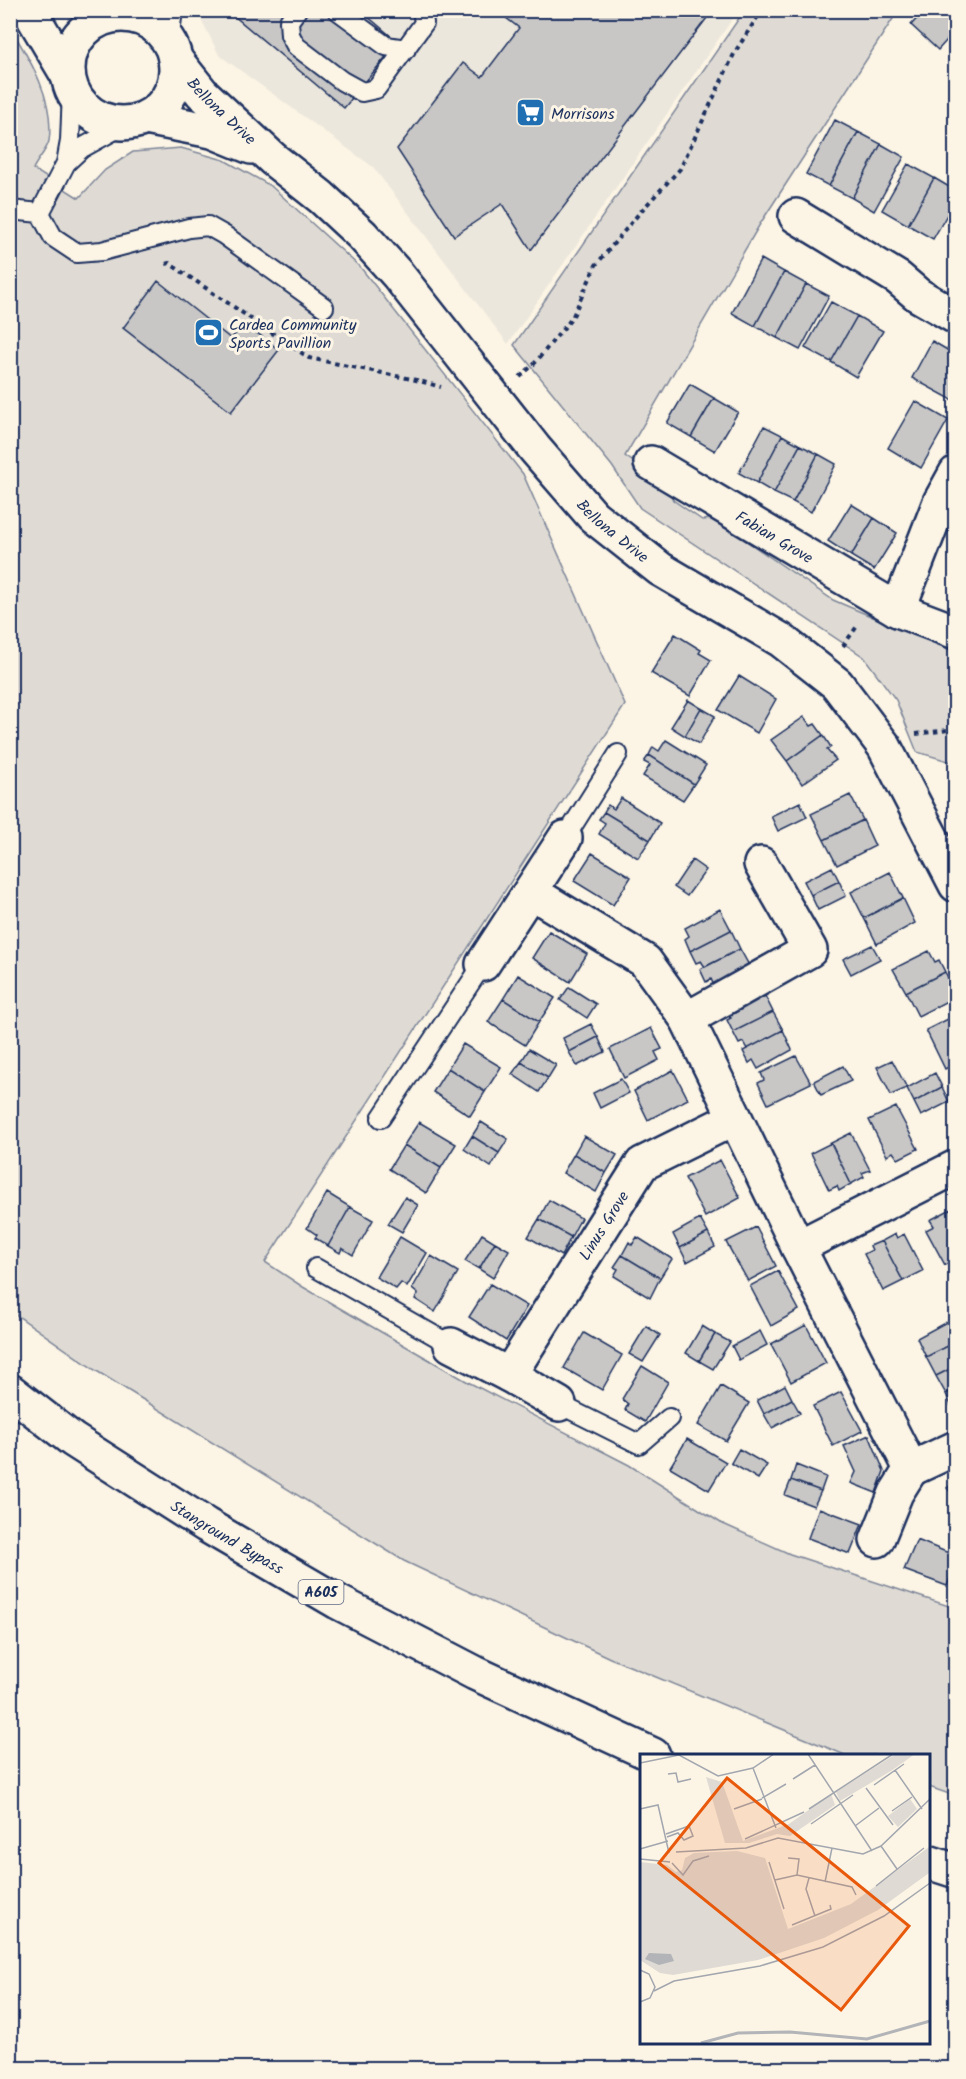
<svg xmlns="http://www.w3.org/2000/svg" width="966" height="2079" viewBox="0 0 966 2079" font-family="Kalam,sans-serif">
	<rect width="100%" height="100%" fill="#fcf5e5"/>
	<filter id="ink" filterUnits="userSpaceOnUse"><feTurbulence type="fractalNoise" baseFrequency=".0167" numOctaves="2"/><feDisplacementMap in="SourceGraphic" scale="12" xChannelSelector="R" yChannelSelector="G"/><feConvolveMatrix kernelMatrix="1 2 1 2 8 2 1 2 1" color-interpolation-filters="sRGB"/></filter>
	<g filter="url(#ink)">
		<!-- built -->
		<path fill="#ece7dc" d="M197,11H738L508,344L373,167L219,55Z"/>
		<!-- green -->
		<path fill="#dfdbd4" stroke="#7d8599" stroke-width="1.5" d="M744,11H898L760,224L625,456L667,485L673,500L702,520L714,519L833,600L955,652V763L917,752L896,700L864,657L640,508L612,466L514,345Z
			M11,29C31,61 55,101 49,141C47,150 37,160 33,169L79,198L105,170L133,152L181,148L224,160L271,186L361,268L523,474L625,705L265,1262L303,1287L468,1382L629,1465L721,1523L790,1554L955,1608V1796L929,1787L928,1755H845L610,1658L404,1561L95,1370L11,1311Z"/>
		<!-- building -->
		<path fill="#c8c7c6" stroke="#1b2f5e" stroke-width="1.5" d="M227,10H317L322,15L326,10H360L398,42L344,108Z
			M496,10H713L531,250L502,204L454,236L397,149L463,63L482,77L519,28Z
			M925,10H956V30L938,50L911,25Z
			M835,120L858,132L829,186L806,174Z
			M858,132L881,144L852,198L829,186Z
			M881,144L904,157L874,211L852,198Z
			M908,164L934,178L908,225L882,210Z
			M934,178L956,191V199L933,239L908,225Z
			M761,259L784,272L755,326L732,313Z
			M784,272L806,284L777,338L755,326Z
			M158,281L231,339L244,323L279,350L231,412L123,328Z
			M806,284L829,296L800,350L777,338Z
			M831,302L857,316L831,362L805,348Z
			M857,316L883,331L856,377L831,362Z
			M932,341L956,355V402L912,378Z
			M690,384L714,398L691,437L667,423Z
			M714,398L738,412L715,451L691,437Z
			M915,401L948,420L921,468L888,448Z
			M764,426L782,435L757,483L739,473Z
			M782,435L800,445L774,493L757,483Z
			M800,445L818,454L793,502L774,493Z
			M818,454L836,464L811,512L793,502Z
			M851,504L874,518L851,556L828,541Z
			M874,518L897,533L874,570L851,556Z
			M675,634L701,650L699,653L711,660L690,696L651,673Z
			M739,676L776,699L757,733L718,710Z
			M688,700L701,708L685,736L671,727Z
			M701,708L715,716L699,744L685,736Z
			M804,717L811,726L815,724L823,735L787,761L771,740Z
			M823,735L831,747L827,750L836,760L802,784L787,761Z
			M666,740L706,765L694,784L649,755L653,747L659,751Z
			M649,755L694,784L683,800L643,776L650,765L644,762Z
			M850,795L863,820L824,840L811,814Z
			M621,798L660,823L650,840L604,812L608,805L614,809Z
			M800,802L807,817L778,831L771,816Z
			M604,812L650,840L638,858L599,834L605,823L599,819Z
			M863,820L875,846L837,865L824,840Z
			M592,853L631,877L613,905L574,881Z
			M692,860L706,870L687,896L674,887Z
			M832,867L839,881L811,895L804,881Z
			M890,872L903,898L864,918L851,892Z
			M839,881L846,896L818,910L811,895Z
			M903,898L915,923L877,944L864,918Z
			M720,909L731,930L690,951L685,939L689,936L685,928Z
			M731,930L740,949L705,967L701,961L696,963L690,951Z
			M549,931L587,954L570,982L532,958Z
			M872,945L880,959L851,974L843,959Z
			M740,949L751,969L715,988L711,979L706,982L700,969Z
			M929,951L935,962L939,960L945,972L906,992L893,969Z
			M945,972L952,985L948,987L953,998L918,1016L906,992Z
			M518,975L555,998L539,1022L503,999Z
			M569,987L596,1004L587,1018L560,1000Z
			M763,992L773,1012L733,1032L727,1020L731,1018L727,1010Z
			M503,999L539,1022L525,1045L488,1022Z
			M773,1012L783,1030L747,1049L743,1042L739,1044L733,1032Z
			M956,1015V1063L945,1069L926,1030Z
			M591,1024L598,1037L569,1052L563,1038Z
			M651,1028L662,1049L655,1052L659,1060L624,1078L610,1049Z
			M783,1030L792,1050L758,1069L753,1060L749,1063L743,1051Z
			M598,1037L605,1052L577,1066L569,1052Z
			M463,1044L501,1067L485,1092L448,1068Z
			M529,1049L556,1065L548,1078L521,1062Z
			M796,1056L811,1083L768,1104L758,1083L764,1080L761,1073Z
			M892,1060L907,1088L891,1095L877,1067Z
			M521,1062L548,1078L539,1092L512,1074Z
			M843,1066L851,1081L821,1095L814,1081Z
			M448,1068L485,1092L470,1116L433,1092Z
			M673,1070L688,1099L648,1120L634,1091Z
			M935,1073L942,1087L914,1102L907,1088Z
			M621,1079L629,1093L600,1108L593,1093Z
			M942,1087L949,1102L921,1116L914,1102Z
			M896,1107L918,1149L898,1159L893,1152L887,1156L869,1120Z
			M419,1122L456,1144L441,1168L404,1145Z
			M481,1122L508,1139L499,1153L472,1136Z
			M851,1133L870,1170L862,1173L864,1177L851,1184L831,1143Z
			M472,1136L499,1153L491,1167L464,1149Z
			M584,1136L617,1155L606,1173L574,1154Z
			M831,1143L851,1184L839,1191L837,1186L829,1190L811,1153Z
			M404,1145L441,1168L426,1193L389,1169Z
			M574,1154L606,1173L596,1192L563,1173Z
			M720,1160L740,1198L705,1217L685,1178Z
			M327,1193L350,1207L328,1246L315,1238L317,1235L307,1228Z
			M405,1197L418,1205L402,1232L388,1224Z
			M549,1200L581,1218L571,1237L539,1219Z
			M350,1207L373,1220L353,1255L342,1248L340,1253L328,1246Z
			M951,1209L956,1217V1259L945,1265L926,1230L934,1226L930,1220Z
			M539,1219L571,1237L561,1256L528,1237Z
			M700,1219L708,1233L680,1248L673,1234Z
			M756,1227L776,1266L748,1281L726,1242Z
			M708,1233L715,1247L687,1262L680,1248Z
			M482,1234L495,1242L479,1269L465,1261Z
			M895,1234L897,1238L904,1234L923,1271L903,1281L882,1241Z
			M400,1237L427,1253L407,1287L401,1283L396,1289L376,1277Z
			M637,1237L672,1259L660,1278L622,1255L629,1242L632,1245Z
			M882,1241L903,1281L883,1291L864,1254L872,1250L870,1246Z
			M495,1242L509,1250L493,1278L479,1269Z
			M622,1255L660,1278L650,1298L614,1276L618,1269L614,1267Z
			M431,1256L458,1272L435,1312L415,1299L418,1294L412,1289Z
			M778,1271L799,1310L771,1326L750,1286Z
			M490,1284L527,1306L506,1341L469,1317Z
			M950,1320L956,1331V1342L926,1357L917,1338Z
			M806,1325L826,1363L791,1382L771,1344Z
			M646,1326L660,1335L643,1362L629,1354Z
			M702,1326L715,1334L699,1361L686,1353Z
			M760,1331L767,1345L739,1360L732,1346Z
			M584,1333L622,1355L602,1390L564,1368Z
			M715,1334L730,1342L713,1369L699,1361Z
			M956,1342V1366L936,1376L926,1357Z
			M642,1366L668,1382L645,1422L625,1410L628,1404L622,1399Z
			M956,1366V1388L946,1394L936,1376Z
			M785,1385L792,1399L764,1414L757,1400Z
			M721,1386L749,1403L726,1441L698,1425Z
			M956,1388V1414H955L946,1394Z
			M841,1392L862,1431L833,1446L813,1406Z
			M792,1399L800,1413L772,1428L764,1414Z
			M869,1435L884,1471L876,1493L851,1483L856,1472L844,1446Z
			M687,1439L726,1462L709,1490L670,1467Z
			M739,1449L767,1465L758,1479L731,1463Z
			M796,1465L826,1477L821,1491L791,1480Z
			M791,1480L821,1491L814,1506L785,1495Z
			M956,1482V1499L947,1488Z
			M819,1508L862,1524L850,1554L808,1538Z
			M917,1540L956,1556V1563L947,1586L904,1570Z"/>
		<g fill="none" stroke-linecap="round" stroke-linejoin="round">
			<defs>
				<path id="service" d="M297,10L289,21L290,35L296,46L342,81L362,92L376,89L424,23L422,10
					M337,10L386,46L406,49
					M123,14L132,10
					M169,42L173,10
					M129,122L82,148L66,163L40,213L53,237L77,253L102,251L189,228L208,226L224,235L324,307
					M66,163L70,141L72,91
					M10,210L40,213
					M565,838L618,754
					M381,1118L483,964
					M316,1268L451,1345
					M559,1404L639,1444L669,1418"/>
				<g id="minor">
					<path d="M29,10L67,74"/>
					<circle cx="122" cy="69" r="54"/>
					<path id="s1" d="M175,59L202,93L273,159L321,197L362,235L398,275L535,449L593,516L660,569L781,640L837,684L884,746L956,885"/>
					<path d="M146,118L212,131L251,147"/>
					<path d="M796,216L898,278L918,295L956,317"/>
					<path id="s2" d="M651,463L898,610L956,632"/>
					<path d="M898,610L940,502L956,473"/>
					<path d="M531,892L645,961L687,1019L798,1247L911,1469L896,1493L877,1540"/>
					<path d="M483,964L565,838"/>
					<path d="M687,1019L810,950L761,864"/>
					<path d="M798,1247L956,1167"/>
					<path d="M451,1345L509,1375L559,1404"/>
					<path id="s3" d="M509,1375L642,1164L735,1118"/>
					<path d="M911,1469L956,1448"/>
				</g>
				<g id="primary">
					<path id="s4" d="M10,1391L73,1440L206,1525L338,1602L475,1673L653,1755"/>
					<path d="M928,1862L956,1871"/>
				</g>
			</defs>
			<!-- service casing -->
			<use href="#service" stroke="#1b2f5e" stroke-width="22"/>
			<!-- minor casing -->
			<use href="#minor" stroke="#1b2f5e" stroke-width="38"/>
			<!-- primary casing -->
			<use href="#primary" stroke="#1b2f5e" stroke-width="38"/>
			<!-- path -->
			<path stroke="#1b2f5e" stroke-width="4" stroke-dasharray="4.5 4.5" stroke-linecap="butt" d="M166,264L169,263L309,358L416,380L441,387
				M520,377L534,364L572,318L596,265L641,211L680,169L735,52L762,10
				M843,646L858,625
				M916,734L956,729"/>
			<!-- service -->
			<use href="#service" stroke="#fcf5e5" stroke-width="18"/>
			<!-- minor -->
			<use href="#minor" stroke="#fcf5e5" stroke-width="33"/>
			<!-- primary -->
			<use href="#primary" stroke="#fcf5e5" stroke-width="33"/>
		</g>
	</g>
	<!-- icons -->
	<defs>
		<symbol id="supermarket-square" viewBox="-11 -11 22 22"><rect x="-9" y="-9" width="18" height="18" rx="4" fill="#1f6fb2" stroke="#fcf5e5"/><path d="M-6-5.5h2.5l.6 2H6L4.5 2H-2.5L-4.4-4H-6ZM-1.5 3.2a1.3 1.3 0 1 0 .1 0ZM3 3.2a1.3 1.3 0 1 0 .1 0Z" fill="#fff"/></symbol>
		<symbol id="stadium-square" viewBox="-11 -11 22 22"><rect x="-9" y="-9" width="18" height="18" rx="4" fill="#1f6fb2" stroke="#fcf5e5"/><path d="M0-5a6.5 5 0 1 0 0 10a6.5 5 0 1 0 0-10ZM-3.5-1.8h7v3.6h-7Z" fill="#fff"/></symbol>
	</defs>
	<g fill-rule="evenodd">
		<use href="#supermarket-square" x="514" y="96" width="33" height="33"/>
		<use href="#stadium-square" x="192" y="316" width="33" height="33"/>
	</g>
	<g text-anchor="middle" stroke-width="6" stroke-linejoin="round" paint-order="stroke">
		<!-- shield labels -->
		<rect fill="#fcf5e5" stroke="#5e6a86" stroke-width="1.5" x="298.5" y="1580" width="45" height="24" rx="4.5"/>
		<g font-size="15" font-weight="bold" fill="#1b2f5e">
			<text x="321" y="1597">A605</text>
		</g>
		<!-- street labels -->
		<g font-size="16" fill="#1b2f5e" stroke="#fcf5e5">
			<text dy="6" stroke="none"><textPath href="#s1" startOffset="70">Bellona Drive</textPath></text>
			<text dy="6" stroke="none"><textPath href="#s1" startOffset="646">Bellona Drive</textPath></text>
			<text dy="6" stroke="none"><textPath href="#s2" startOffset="144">Fabian Grove</textPath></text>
			<text dy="6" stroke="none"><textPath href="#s3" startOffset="177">Linus Grove</textPath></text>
			<text dy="6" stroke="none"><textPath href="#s4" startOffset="262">Stanground Bypass</textPath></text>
		</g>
		<!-- poi labels -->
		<g font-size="16" fill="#1b2f5e" stroke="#fcf5e5" text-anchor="start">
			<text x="551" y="119">Morrisons</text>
			<text x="229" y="330">Cardea Community<tspan x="229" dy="18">Sports Pavillion</tspan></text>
		</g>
	</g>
	<!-- overview -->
	<g transform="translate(640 1754)">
		<rect width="290" height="290" fill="#fcf5e5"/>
		<path d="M275,0L251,17L200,47L196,38L254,1ZM66,23L82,28L103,87L149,70L191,40L195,51L150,82L137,80L109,89H85ZM270,45L277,55L258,73L248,62ZM289,93V119L238,156L184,184L118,206L33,221L20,219L0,206V108L27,111L36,118L42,116L45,104L54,99L97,97L125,104L148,175L211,150Z" fill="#dfdbd4"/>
		<path d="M9,199L31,200L34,207L19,211L5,205Z" fill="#b2b4b8"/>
		<path fill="none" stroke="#b2b4b8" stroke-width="3" d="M61,289L98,279L150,278L227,285L290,267"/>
		<path fill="none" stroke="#a2a6af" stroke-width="1.5" d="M168,0L232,97M0,9L39,1L78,22L113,14L134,0M113,14L136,74M255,16L282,55M28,20L36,19L38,28L51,25M153,25L175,11M234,31L264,10M226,34L253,71M122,44L146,30M0,55L18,51L29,99M94,55L122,45M169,55L253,0M252,57L272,43M171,70L213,41M215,72L239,54M26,80L49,72L53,82L44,86L38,79L27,83M105,85L164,58M241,92L257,115M0,95L28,87M36,98L106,94L138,84L223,100L241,92L290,45M148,104L159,105L157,121M0,105L30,108M129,108L144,155M32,109L43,121L53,107L69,102M169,124L166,135L175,162M135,126L157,121L212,133L216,141M185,128L192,94M236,132L284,94M152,171L191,155L190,151M0,216L9,220L15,233L10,244L0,248M14,237L34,227L120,212L183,193L244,162L290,129"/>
		<path fill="#e8590c" fill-opacity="0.15" stroke="#e8590c" stroke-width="3" d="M87,24L269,172L201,256L19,109Z"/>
		<rect width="290" height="290" fill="none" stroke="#1b2f5e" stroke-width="3"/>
	</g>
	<!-- margin -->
	<rect width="966" height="2079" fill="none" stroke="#fcf5e5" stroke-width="36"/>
	<rect x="18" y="18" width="930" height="2043" fill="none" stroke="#1b2f5e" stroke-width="2" filter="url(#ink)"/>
</svg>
